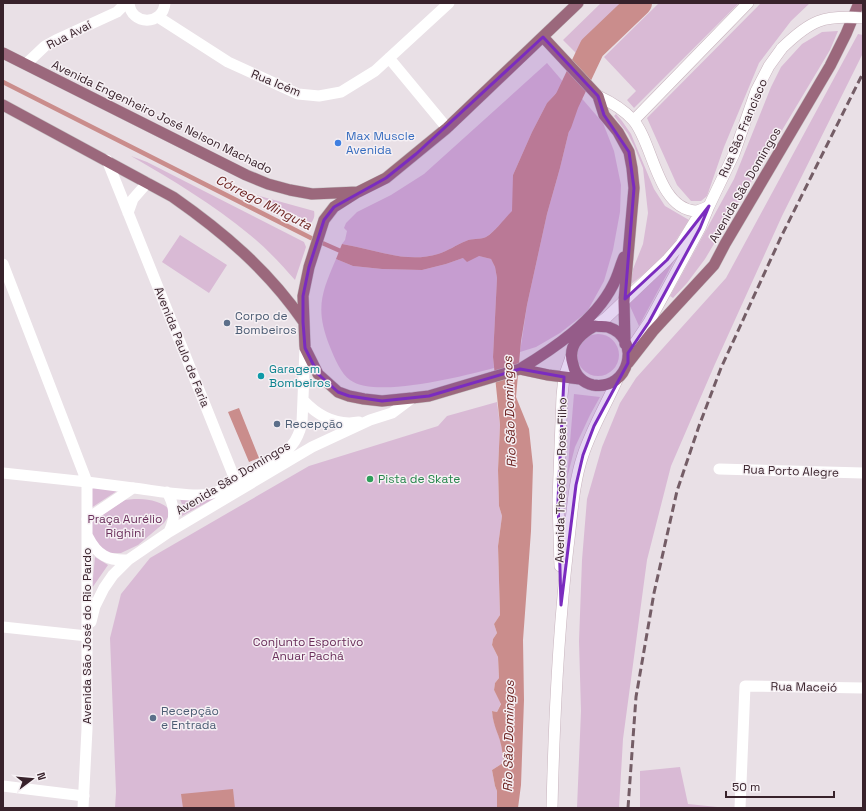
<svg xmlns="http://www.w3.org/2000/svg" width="866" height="811" viewBox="0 0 866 811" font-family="'Space Grotesk',sans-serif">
	<rect width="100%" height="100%" fill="#e9e0e6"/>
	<!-- green -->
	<path fill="#d9bad5" d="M601,3H629L576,53L563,40Z
		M659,3H739L634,108L627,100L636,91L604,57Z
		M761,3H810L791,21L759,63L724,147L707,196L701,201H691L677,185L647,118Z
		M838,31L830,50L705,259L687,283L673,298L670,296L734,179L771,87L781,67L802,44L822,32Z
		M858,34L863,35V53L782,216L715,364L671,466L647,560L623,739L619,808H577L581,711L579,641L582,560L587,499L602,447L620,403L636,378L726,278Z
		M547,63L565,84L547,103L532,132L513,175V211C506,218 493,233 486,237C479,240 472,238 466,241C456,245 448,251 438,254C406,264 374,249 342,244L345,240L347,231L344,228L346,223L357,212L391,195L424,174Z
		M578,94L603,123L614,151L621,185L620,212L613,250L604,281L587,312L560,333L536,347L520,352L527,305L547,214L560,168Z
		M616,114L622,121L631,134L654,189L665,206L689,220L671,248L653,267L630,285L633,269L643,244L648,213L643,168L634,146L628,134L614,116Z
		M131,156L147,162L304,242L306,247L295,280C281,264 266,248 250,235C213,204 172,180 131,156Z
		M256,195L314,211C315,216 314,219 311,223Z
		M180,235L227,265L209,293L162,262Z
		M479,256L491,259L495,267L497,278L493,357L494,368C463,376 376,399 350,380C341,374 334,357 330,347C315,309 321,294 336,259L353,266L382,269L422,270L446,264L463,258Z
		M674,261L639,326L629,304Z
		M577 355a21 21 0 1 1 42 0a21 21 0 1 1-42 0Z
		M574,394L600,397L590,415L575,447L567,478Z
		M497,402L500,425L498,470L499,506L502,516L498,546L500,615L494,624L497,633L493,639L492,645L498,657L499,678L495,683L494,690L501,703L497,712L492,711C493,722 496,727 499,737C502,746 503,754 503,763L492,770L495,786L497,791V808H115L116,792L110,638L121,594L150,558L309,466L438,426L447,416Z
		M90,486L117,491L91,508Z
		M217,497L182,516L183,507L180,499Z
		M134,499C147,499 158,500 168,508V517L164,523L138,545L121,553H105L93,537L90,524L93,520L125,500Z
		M95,557L108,565L92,588Z
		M680,767L688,804L727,808H640V771Z"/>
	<!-- water -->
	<path fill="#ca8d8c" d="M565,84L578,94L560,168L547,214L527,305L521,341L516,397L529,429L533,466L531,531L523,640L524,700L521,785L518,808H497V791L495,786L492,770L503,763C503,759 503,754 502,750C500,735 493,727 492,711L497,712L501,704L494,690L495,683L499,678L498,657L492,645L493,639L497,633L494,624L500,615L498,546L502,516L499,506L498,470L500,425L493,357L497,278L495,267L491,259L479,256L467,262L463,258L446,264L422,270L382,269L353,266L336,259L342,244C374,249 406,264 438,254C448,251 456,245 466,241C472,238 479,240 486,237C495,232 505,218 512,211L513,175L532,132L547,103Z
		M239,408L259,458L249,462L228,412Z
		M233,789L235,808H183L181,794Z"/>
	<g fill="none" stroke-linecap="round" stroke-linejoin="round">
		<!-- stream -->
		<path stroke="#ca8d8c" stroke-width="4.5" d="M3,82L311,238L345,253"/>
		<!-- river -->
		<path stroke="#ca8d8c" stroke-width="26" d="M559,123L566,103L592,48L639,3"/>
		<defs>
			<path id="secondary" d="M598,96C611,102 623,109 633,120C653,142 657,208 695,211C699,211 705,208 709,206
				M634,120L748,3
				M595,326L606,318L667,260L681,244L695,221L705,211
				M628,353L649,322L700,228L709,206L734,154L756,91L769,66L782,48
				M560,566L558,500L562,396L564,377L571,357
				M552,808C554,721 558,634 568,547C572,517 573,484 583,455C592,428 606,405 617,380"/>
			<path id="primary" d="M543,37L598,96L604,115L618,132L629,152L632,168L634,188L624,301L625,344
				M3,53L246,175L268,184L290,190L312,194L358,192L386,178L447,128L578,3
				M3,105L173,197C223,232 268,270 303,321
				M356,193L334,207L324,220L309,267L303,296L305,348L318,374L338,392L349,396L364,399L382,401L412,398L429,396L520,369L548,375L580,379
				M595,326C599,327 604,326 608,327C642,338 630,391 593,385C588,384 583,381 580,378C576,374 574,369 573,364C567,346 580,334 595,326Z
				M628,363L653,331L714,265L725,244L830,66L846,34L859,3
				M520,369C553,349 595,321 613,285C618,276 620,266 624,257"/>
		</defs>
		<!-- secondary casing -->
		<use href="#secondary" stroke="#c8b4be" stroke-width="12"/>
		<!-- primary casing -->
		<use href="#primary" stroke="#c3bdbf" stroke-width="12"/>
		<!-- minor -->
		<path stroke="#fff" stroke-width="11" d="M129,3C131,26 163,26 165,3
			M158,17L228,62L298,94L319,96L341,92L375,71L449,3
			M389,58L447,128
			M26,64L45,46L56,40L117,12L126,3
			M107,160L236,482
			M128,213L133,199L147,183
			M3,264L87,482V519
			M719,469L863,473
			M3,473L87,482L133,488
			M3,627L87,636
			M3,786L84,796
			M740,808L745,686L863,688"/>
		<!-- tertiary -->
		<path stroke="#fff" stroke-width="11" d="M303,400C318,416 337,426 359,422
			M167,492C175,506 176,518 169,532
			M88,537C97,555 108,561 128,560
			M91,622L95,606L104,588L113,575L128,560L169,532L312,447L370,420L392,413L412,398
			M83,808L87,729V519L133,488C152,490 191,498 209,494C225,491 283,457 292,445C298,438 300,431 302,423L305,348"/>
		<!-- secondary -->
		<use href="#secondary" stroke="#fff" stroke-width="11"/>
		<!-- primary -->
		<use href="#primary" stroke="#9b687c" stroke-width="11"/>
		<!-- rail -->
		<path stroke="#745d66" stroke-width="3" stroke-dasharray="8 4" stroke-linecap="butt" d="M628,808L636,697L654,593L677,491L699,426L721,368L781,237L863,73"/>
		<defs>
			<path id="secondary-bridge" d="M782,48C811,20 823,15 863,18"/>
		</defs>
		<!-- secondary-bridge casing -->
		<use href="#secondary-bridge" stroke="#c8b4be" stroke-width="12" stroke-linecap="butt"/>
		<!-- secondary-bridge -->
		<use href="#secondary-bridge" stroke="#fff" stroke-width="11"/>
	</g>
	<!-- marked area -->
	<path fill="#7b2cbf" fill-opacity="0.2" stroke="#7b2cbf" stroke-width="3" stroke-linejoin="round" d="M543,37L598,96L604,115L629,152L634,188L625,299L667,260L709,206L700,228L649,322L628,353V363L594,426L583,455L576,485L561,605L558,500L564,377L520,369L429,396L382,401L349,396L338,392L318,374L305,348L303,322V296L309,267L324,220L334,207L386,178L416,154Z"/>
	<!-- markers -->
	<circle fill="#3f7fe0" stroke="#f6f0f4" stroke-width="1.5" cx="338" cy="143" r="4"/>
	<g fill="#5c6f8a" stroke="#f6f0f4" stroke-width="1.5">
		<circle cx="227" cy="323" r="4"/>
		<circle cx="277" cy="424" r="4"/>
		<circle cx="153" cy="718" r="4"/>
	</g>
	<circle fill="#0f9aa8" stroke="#f6f0f4" stroke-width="1.5" cx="261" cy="376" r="4"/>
	<circle fill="#2e9e5b" stroke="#f6f0f4" stroke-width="1.5" cx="370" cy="479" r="4"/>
	<g text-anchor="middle" stroke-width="3" stroke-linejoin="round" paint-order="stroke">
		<!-- street labels -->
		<g font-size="12" fill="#38222b" stroke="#f6f0f4">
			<text transform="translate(69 35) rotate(-27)" y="4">Rua Avaí</text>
			<text transform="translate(276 83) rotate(22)" y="4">Rua Icém</text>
			<text transform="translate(162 117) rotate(26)" y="4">Avenida Engenheiro José Nelson Machado</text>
			<text transform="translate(743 128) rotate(-67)" y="4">Rua São Francisco</text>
			<text transform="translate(745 185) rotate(-60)" y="4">Avenida São Domingos</text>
			<text transform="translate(182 347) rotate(68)" y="4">Avenida Paulo de Faria</text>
			<text transform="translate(791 471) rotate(2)" y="4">Rua Porto Alegre</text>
			<text transform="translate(233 478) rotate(-31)" y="4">Avenida São Domingos</text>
			<text transform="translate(561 480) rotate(-89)" y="4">Avenida Theodoro Rosa Filho</text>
			<text transform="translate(87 636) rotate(-90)" y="4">Avenida São José do Rio Pardo</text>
			<text transform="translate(804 687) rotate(1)" y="4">Rua Maceió</text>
		</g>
		<!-- shop labels -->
		<g font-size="12" fill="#366cbe" stroke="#f6f0f4" text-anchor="start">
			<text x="346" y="140">Max Muscle<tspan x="346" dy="14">Avenida</tspan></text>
		</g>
		<!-- service labels -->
		<g font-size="12" fill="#4e5e75" stroke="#f6f0f4" text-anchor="start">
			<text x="235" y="320">Corpo de<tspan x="235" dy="14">Bombeiros</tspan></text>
			<text x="285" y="428">Recepção</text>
			<text x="161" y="715">Recepção<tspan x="161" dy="14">e Entrada</tspan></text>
		</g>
		<!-- culture labels -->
		<g font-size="12" fill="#0d838f" stroke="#f6f0f4" text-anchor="start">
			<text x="269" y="373">Garagem<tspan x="269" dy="14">Bombeiros</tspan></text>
		</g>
		<!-- leisure labels -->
		<g font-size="12" fill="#27864d" stroke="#f6f0f4" text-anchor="start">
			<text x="378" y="483">Pista de Skate</text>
		</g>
		<!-- park labels -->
		<g font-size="12" fill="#6b305c" stroke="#f6f0f4">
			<text x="125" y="523">Praça Aurélio<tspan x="125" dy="14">Righini</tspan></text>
			<text x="308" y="646">Conjunto Esportivo<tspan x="308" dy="14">Anuar Pachá</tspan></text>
		</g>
		<!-- water labels -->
		<g font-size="13" font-style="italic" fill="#6e2422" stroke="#f6f0f4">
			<text transform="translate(264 202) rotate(27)" y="5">Córrego Minguta</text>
			<text transform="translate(509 412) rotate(-92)" y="5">Rio São Domingos</text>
			<text transform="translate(508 736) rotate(-89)" y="5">Rio São Domingos</text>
		</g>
	</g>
	<!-- border -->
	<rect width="866" height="811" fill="none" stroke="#38222b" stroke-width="8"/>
	<!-- north arrow -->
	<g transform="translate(32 779) rotate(74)" stroke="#f6f0f4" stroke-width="3" paint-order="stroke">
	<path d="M0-3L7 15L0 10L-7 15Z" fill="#38222b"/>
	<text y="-6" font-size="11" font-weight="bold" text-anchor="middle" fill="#38222b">N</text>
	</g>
	<!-- scale -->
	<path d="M726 791v6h108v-6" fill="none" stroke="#38222b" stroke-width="2"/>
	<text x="732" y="791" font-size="12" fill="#38222b" stroke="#f6f0f4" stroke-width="3" paint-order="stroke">50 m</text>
</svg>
